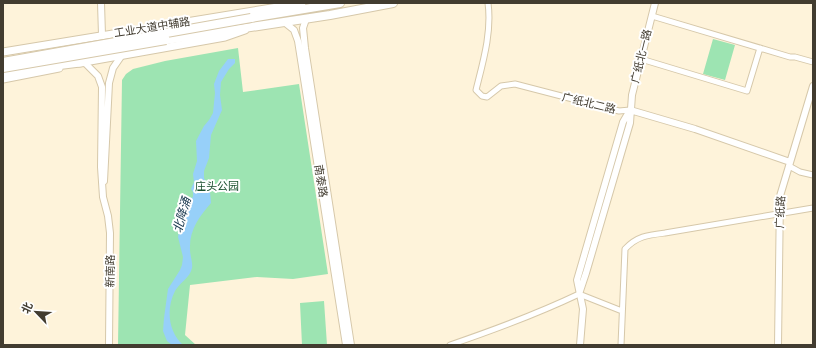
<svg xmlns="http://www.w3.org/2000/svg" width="816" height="348" viewBox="0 0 816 348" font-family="'Source Sans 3','Noto Sans SC',sans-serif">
	<rect width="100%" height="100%" fill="#fef3da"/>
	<!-- green -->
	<path fill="#9de4b2" d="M713,39L735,45L725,80L703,74Z
		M238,48L243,92L299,84L328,274L293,279L257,277L190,285L185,335L196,345H118L122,80L126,74L133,69L165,61Z
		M324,301L327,345H302L300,303Z"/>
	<!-- water -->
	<path fill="#97d0f9" d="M228,59H235V63L229,69L221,82L220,95L222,110L211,135L209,158L204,171V178L210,192L211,203C199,217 189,230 190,250C190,255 193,263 192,268C190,278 179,283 175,291C166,308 168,332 183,345H172L167,341L163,331L164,318L168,289L180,270L182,265L183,257L178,237L183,210L186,207L185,202L193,197V192L191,189L194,182L193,174L197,161L196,141L204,126L209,120L213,113L215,93L214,84L219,71Z"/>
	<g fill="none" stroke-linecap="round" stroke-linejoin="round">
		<defs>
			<path id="minor" d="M488,3C492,32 483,62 476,90L482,96L487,97L501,86L515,84L619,111L630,110
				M652,16L790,57H795L813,62
				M641,59L747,91L760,48
				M789,166L800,172L813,175
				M450,345C494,330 537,314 579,294L622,311
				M621,345L625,249C637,236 648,235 665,233L813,208"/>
			<path id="tertiary" d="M101,3L102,35
				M306,19L303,28L305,48L351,345
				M284,22L294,30L298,41L346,345
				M84,62L98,76L102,87L101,167L103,197L108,216L110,233L109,345
				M630,110L695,129L790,162
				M104,181L109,83L113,68L122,55
				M579,294L586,273L630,123L632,95L655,3
				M580,345L583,309L577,280L623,122L630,110
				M778,345L780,196L813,86"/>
			<path id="secondary" d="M3,52L302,3
				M79,63L225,37L245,30
				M3,79L59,68"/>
			<path id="primary" d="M251,18L340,3
				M166,40L330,15L393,3
				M3,72L84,62"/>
		</defs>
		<!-- minor casing -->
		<use href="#minor" stroke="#d6c8aa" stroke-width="7"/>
		<!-- tertiary casing -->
		<use href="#tertiary" stroke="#d6c8aa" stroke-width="8"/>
		<!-- secondary casing -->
		<use href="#secondary" stroke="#d6c8aa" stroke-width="9"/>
		<!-- primary casing -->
		<use href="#primary" stroke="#d6c8aa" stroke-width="10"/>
		<!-- minor -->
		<use href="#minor" stroke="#fff" stroke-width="5"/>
		<!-- tertiary -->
		<use href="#tertiary" stroke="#fff" stroke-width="6"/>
		<!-- secondary -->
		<use href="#secondary" stroke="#fff" stroke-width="7"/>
		<!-- primary -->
		<use href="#primary" stroke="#fff" stroke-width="8"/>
		<defs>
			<path id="primary-bridge" d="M3,62L251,18
				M3,68L166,40"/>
		</defs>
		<!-- primary-bridge casing -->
		<use href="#primary-bridge" stroke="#d6c8aa" stroke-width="10" stroke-linecap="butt"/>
		<!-- primary-bridge -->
		<use href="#primary-bridge" stroke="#fff" stroke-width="8"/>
	</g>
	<g text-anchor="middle" stroke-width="4" stroke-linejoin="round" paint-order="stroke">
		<!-- street labels -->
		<g font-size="11" fill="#423c30" stroke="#fff">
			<text transform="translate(152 27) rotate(-9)" y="4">工业大道中辅路</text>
			<text transform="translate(641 56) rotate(-76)" y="4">广纸北一路</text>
			<text transform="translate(589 103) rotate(14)" y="4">广纸北二路</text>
			<text transform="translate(321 181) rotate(81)" y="4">南泰路</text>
			<text transform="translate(780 212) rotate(-87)" y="4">广纸路</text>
			<text transform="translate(110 271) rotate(-89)" y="4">新南路</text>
		</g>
		<!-- park labels -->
		<g font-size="11" fill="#194f2e" stroke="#fff">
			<text x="217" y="190">庄头公园</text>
		</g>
		<!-- water labels -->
		<g font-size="12" font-style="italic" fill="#17364c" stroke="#fff">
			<text transform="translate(182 215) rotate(-74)" y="4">北降涌</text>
		</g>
	</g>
	<!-- border -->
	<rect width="816" height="348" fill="none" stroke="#423c30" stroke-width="8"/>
	<!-- north arrow -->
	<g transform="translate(36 312) rotate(295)" stroke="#ffffff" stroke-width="3" paint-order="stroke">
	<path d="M0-3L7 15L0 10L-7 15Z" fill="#423c30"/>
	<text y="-6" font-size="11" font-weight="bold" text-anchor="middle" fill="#423c30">北</text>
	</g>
</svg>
